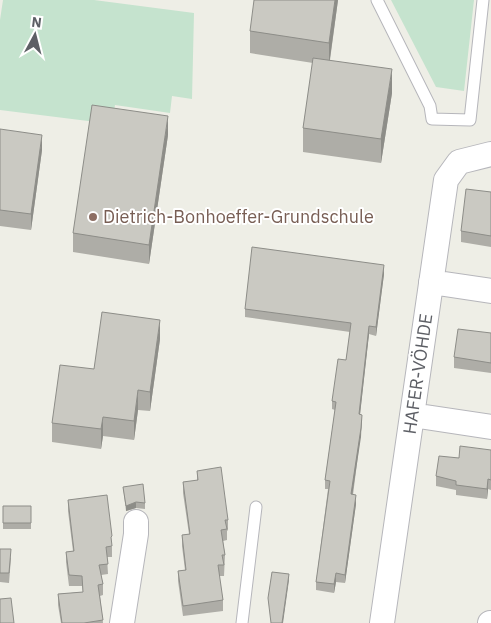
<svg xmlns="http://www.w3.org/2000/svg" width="491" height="623" viewBox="0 0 491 623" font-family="'IBM Plex Sans',sans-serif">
	<rect width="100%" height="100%" fill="#eeeee6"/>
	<!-- green -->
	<path fill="#c5e3ce" d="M3,0H94L194,13L192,99L172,96L170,113L115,105L112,124L0,110V20Z
		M391,0H474L464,91L436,87Z"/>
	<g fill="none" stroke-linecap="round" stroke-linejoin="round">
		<defs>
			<path id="lane" d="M377,0L430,106L432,119L470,120L483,0
				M242,623L256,507"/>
			<path id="street" d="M431,282L491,291
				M412,415L491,427
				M122,623L136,534V522
				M382,623L446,180L459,162L491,154
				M490,623H491"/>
		</defs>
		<!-- lane casing -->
		<use href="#lane" stroke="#b6b6bb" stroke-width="13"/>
		<!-- street casing -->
		<use href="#street" stroke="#b6b6bb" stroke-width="26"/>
		<!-- lane -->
		<use href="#lane" stroke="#fff" stroke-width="11"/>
		<!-- street -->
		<use href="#street" stroke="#fff" stroke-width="24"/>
	</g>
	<!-- wall -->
	<path fill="#aeada7" d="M338,0L330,60L392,93L381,163L303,152V128L313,63L250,53V31Z
		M0,129L42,150L31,230L0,226Z
		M168,135L149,264L73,252V233Z
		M491,192V247L461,242V231Z
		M384,274L376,336L369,334L360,415L362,423L353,495L356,504L345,583L336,582L334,593L316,590V582L328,489H325V480L335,410L332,409V401L346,360L350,332L245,317V309Z
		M491,333V373L454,368V357Z
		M160,339L150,411L138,410L134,440L103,436L101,449L52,442V423L94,369Z
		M491,450V490L488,489L487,499L456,495V490L436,486V476L459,458Z
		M197,471L228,520V530L227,531V540L223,541L225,555L224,576H219L223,600V611L183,616L178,581V571L185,570L182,546V535L189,534L183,493V482L197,481Z
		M123,487L145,503V509L136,508L126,511Z
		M68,500L112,547V557H107L108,574L101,575L103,584V595L100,596L103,623H61L58,605V594L83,592L82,586H69L66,562V552L73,551L68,511Z
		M3,506H31V529H3Z
		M0,549L11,558L9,583L0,582Z"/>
	<!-- shaded-wall -->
	<path fill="#8d8d88" d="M335,0H338L329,65V43Z
		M392,69V93L381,163V139Z
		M168,116V135L149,264V245Z
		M42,135V150L31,230V214Z
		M384,265V274L376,336V327Z
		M160,320V339L150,411V392Z
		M369,326V334L359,423V414Z
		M138,390V410L134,440V421Z
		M362,415L361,437L351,503V494Z
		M103,417V436L101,449V429Z
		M488,479V489L487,499V489Z
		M356,495V504L345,583V575Z
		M136,502V508L126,511V506Z
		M336,573V582L334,593V584Z
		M289,574V580L283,623H282Z"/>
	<!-- building -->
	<path fill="#cac9c2" stroke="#8d8d88" d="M254,0H335L329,43L250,31Z
		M313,58L392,69L381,139L303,128Z
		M92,105L168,116L149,245L73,233Z
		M0,129L42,135L31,214L0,210Z
		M466,189L491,192V236L461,231Z
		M252,247L384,265L376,327L369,326L359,414L362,415L361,428L351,494L356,495L345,575L336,573L334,584L316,582L330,481L325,480L336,402L332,401L338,359L346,360L351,323L245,309Z
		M102,312L160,320L150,392L138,390L134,421L103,417L101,429L52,423L60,365L94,369Z
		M458,329L491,333V363L454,357Z
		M460,446L491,450V480L488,479L487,489L456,485V481L436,476L439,456L459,458Z
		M221,467L228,520H225L227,529L221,530L225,555H222L224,565H218L223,600L183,606L178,571L186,570L182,535L190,534L183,482L198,480L197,471Z
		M143,484L145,503L136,502L126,506L123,487Z
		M107,495L112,536L111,537L112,546L106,547L108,564L99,565L103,584L98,585L103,620L84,623H62L58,594L83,592L82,576L69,575L66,552L74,551L68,500Z
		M3,506H31V523H3Z
		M0,549H11L9,573H0Z
		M272,572L289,574L282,623H271L268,598Z
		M11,598L14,623H0V599Z"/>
	<!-- markers -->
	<circle fill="#8d6e63" stroke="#fff" stroke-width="2" cx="93" cy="217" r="5"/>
	<g text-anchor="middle" stroke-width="4" stroke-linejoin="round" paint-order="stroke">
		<!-- education labels -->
		<g font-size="18" fill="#785e54" stroke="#fff" text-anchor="start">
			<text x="103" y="223">Dietrich-Bonhoeffer-Grundschule</text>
		</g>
		<!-- street labels -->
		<g font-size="18" fill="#5d5f65" stroke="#fff">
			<text transform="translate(418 374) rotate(-82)" y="6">HAFER-VÖHDE</text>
		</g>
	</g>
	<!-- north arrow -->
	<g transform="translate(35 35) rotate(7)" stroke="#ffffff" stroke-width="4" paint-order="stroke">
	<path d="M0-4L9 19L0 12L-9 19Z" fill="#5d5f65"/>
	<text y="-8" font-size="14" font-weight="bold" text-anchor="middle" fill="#5d5f65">N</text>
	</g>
</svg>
